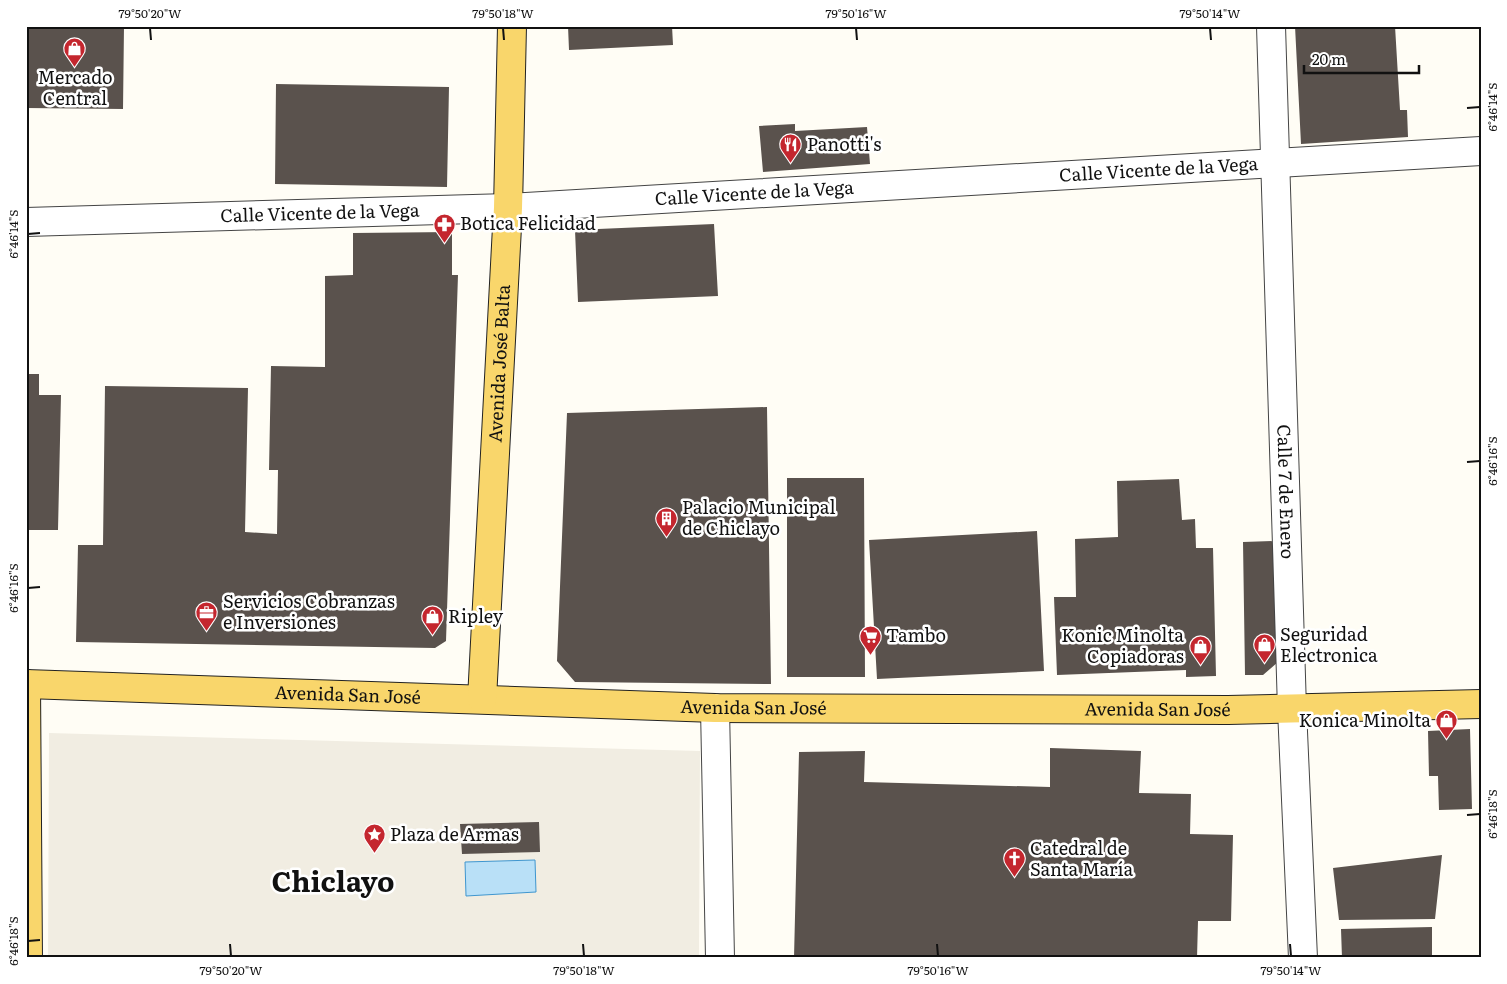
<svg xmlns="http://www.w3.org/2000/svg" width="1507" height="984" viewBox="0 0 1507 984" font-family="Literata,serif">
	<rect width="100%" height="100%" fill="#fffdf5"/>
	<!-- plaza -->
	<path fill="#f1ede2" d="M49,733L700,751L699,958H48Z"/>
	<!-- water -->
	<path fill="#b9e0f7" stroke="#3f96cf" d="M535,860L536,892L466,896L465,862Z"/>
	<!-- building -->
	<path fill="#5a524d" d="M26,26H124L123,109L26,108Z
		M568,26H672L673,45L569,50Z
		M1295,26H1395L1400,110H1407L1408,137L1301,144Z
		M276,84L449,87L447,187L275,184Z
		M795,124V131L867,127L870,164L763,172L759,126Z
		M714,224L718,296L578,302L575,230Z
		M452,232V275H458L446,641L435,648L76,642L78,545H103L105,386L248,388L245,532L277,534L278,470H269L271,366L325,367V276L353,275V233Z
		M26,374H39V395H61L58,530H26Z
		M767,407L771,684L575,682L557,661L567,413Z
		M787,478H864L865,677H787Z
		M1179,479L1182,520L1195,519L1196,548H1213L1216,676L1186,677V670L1057,675L1054,597H1076L1075,539L1118,537L1117,481Z
		M1037,531L1044,671L877,679L869,540Z
		M1275,541L1278,662L1263,675H1245L1243,542Z
		M1470,729L1472,809L1439,810L1438,776H1429L1428,731Z
		M1050,748L1141,751L1139,793L1191,794L1190,834L1233,835L1231,921H1198L1197,958H794L799,752L865,751L864,782L1050,787Z
		M539,822L540,852L462,854L460,824Z
		M1442,855L1435,919L1339,920L1333,868Z
		M1432,927V958H1342L1341,929Z"/>
	<g fill="none" stroke-linecap="round" stroke-linejoin="round">
		<defs>
			<g id="minor">
				<path id="s1" d="M1271,26L1292,709L1303,958"/>
				<path id="s2" d="M26,222L508,208L1481,151"/>
				<path d="M715,708L720,958"/>
			</g>
			<g id="major">
				<path id="s3" d="M26,684L715,708L1228,710L1481,704"/>
				<path d="M26,684L28,958"/>
				<path id="s4" d="M482,699L508,208L512,26"/>
			</g>
		</defs>
		<!-- minor casing -->
		<use href="#minor" stroke="#444" stroke-width="30"/>
		<!-- major casing -->
		<use href="#major" stroke="#222" stroke-width="30"/>
		<!-- minor -->
		<use href="#minor" stroke="#fff" stroke-width="28"/>
		<!-- major -->
		<use href="#major" stroke="#f9d66b" stroke-width="28"/>
	</g>
	<!-- ticks -->
	<path fill="none" stroke="#111" stroke-width="2" d="M150,28L151,40M503,28L504,40M856,28L857,40M1210,28L1211,40M1467,108L1480,107M28,234L40,233M1467,462L1480,461M28,588L40,587M1467,815L1480,814M28,941L40,940M230,944L231,956M583,944L584,956M937,944L938,956M1290,944L1291,956"/>
	<!-- icons -->
	<defs>
		<symbol id="shop-pin" viewBox="-11 -11 22 30"><path d="M0 17L-7.5 6A9.5 9.5 0 1 1 7.5 6Z" fill="#c4262e" stroke="#fff"/><path d="M-5-2.5h2.3a2.7 3.5 0 0 1 5.4 0H5L5.5 6h-11ZM-1.5-2.5h3a1.5 2.3 0 0 0-3 0Z" fill="#fff"/></symbol>
		<symbol id="restaurant-pin" viewBox="-11 -11 22 30"><path d="M0 17L-7.5 6A9.5 9.5 0 1 1 7.5 6Z" fill="#c4262e" stroke="#fff"/><path d="M-5-6h1v4h1v-4h1v4h1v-4h1v5L-1.5 .5V6h-2V.5L-5-1ZM5-6V6H3V1.5H1.5Q1.5-4 5-6Z" fill="#fff"/></symbol>
		<symbol id="pharmacy-pin" viewBox="-11 -11 22 30"><path d="M0 17L-7.5 6A9.5 9.5 0 1 1 7.5 6Z" fill="#c4262e" stroke="#fff"/><path d="M-2-6h4v4h4v4h-4v4h-4v-4h-4v-4h4Z" fill="#fff"/></symbol>
		<symbol id="building-pin" viewBox="-11 -11 22 30"><path d="M0 17L-7.5 6A9.5 9.5 0 1 1 7.5 6Z" fill="#c4262e" stroke="#fff"/><path d="M-4-6H4V6H1V3H-1V6H-4ZM-2.5-4.3h1.7v1.8h-1.7ZM.8-4.3h1.7v1.8H.8ZM-2.5-1h1.7V.8h-1.7ZM.8-1h1.7V.8H.8Z" fill="#fff"/></symbol>
		<symbol id="office-pin" viewBox="-11 -11 22 30"><path d="M0 17L-7.5 6A9.5 9.5 0 1 1 7.5 6Z" fill="#c4262e" stroke="#fff"/><path d="M-6-3h4V-5.5h4V-3h4V5H-6ZM-1-4.5V-3h2v-1.5ZM-6 0V1H6V0Z" fill="#fff"/></symbol>
		<symbol id="supermarket-pin" viewBox="-11 -11 22 30"><path d="M0 17L-7.5 6A9.5 9.5 0 1 1 7.5 6Z" fill="#c4262e" stroke="#fff"/><path d="M-6-5.5h2.5l.6 2H6L4.5 2H-2.5L-4.4-4H-6ZM-1.5 3.2a1.3 1.3 0 1 0 .1 0ZM3 3.2a1.3 1.3 0 1 0 .1 0Z" fill="#fff"/></symbol>
		<symbol id="sight-pin" viewBox="-11 -11 22 30"><path d="M0 17L-7.5 6A9.5 9.5 0 1 1 7.5 6Z" fill="#c4262e" stroke="#fff"/><path d="M0-6L1.8-2.2L6-1.7L2.9 1.2L3.7 5.4L0 3.3L-3.7 5.4L-2.9 1.2L-6-1.7L-1.8-2.2Z" fill="#fff"/></symbol>
		<symbol id="church-pin" viewBox="-11 -11 22 30"><path d="M0 17L-7.5 6A9.5 9.5 0 1 1 7.5 6Z" fill="#c4262e" stroke="#fff"/><path d="M-1.2-6h2.4v3.5h3.3v2.4h-3.3V6h-2.4V-.1h-3.3v-2.4h3.3Z" fill="#fff"/></symbol>
	</defs>
	<g fill-rule="evenodd">
		<use href="#shop-pin" x="62" y="36" width="25" height="34"/>
		<use href="#restaurant-pin" x="778" y="132" width="25" height="34"/>
		<use href="#pharmacy-pin" x="432" y="212" width="25" height="34"/>
		<use href="#building-pin" x="654" y="506" width="25" height="34"/>
		<use href="#office-pin" x="194" y="600" width="25" height="34"/>
		<use href="#shop-pin" x="420" y="604" width="25" height="34"/>
		<use href="#supermarket-pin" x="858" y="624" width="25" height="34"/>
		<use href="#shop-pin" x="1252" y="632" width="25" height="34"/>
		<use href="#shop-pin" x="1188" y="634" width="25" height="34"/>
		<use href="#shop-pin" x="1434" y="708" width="25" height="34"/>
		<use href="#sight-pin" x="362" y="822" width="25" height="34"/>
		<use href="#church-pin" x="1002" y="846" width="25" height="34"/>
	</g>
	<g text-anchor="middle" stroke-width="5" stroke-linejoin="round" paint-order="stroke">
		<!-- poi labels -->
		<g font-size="18" fill="#111" stroke="#fff" text-anchor="start">
			<text x="75" y="84" text-anchor="middle">Mercado<tspan x="75" dy="21">Central</tspan></text>
			<text x="807" y="151">Panotti's</text>
			<text x="460" y="230">Botica Felicidad</text>
			<text x="682" y="514">Palacio Municipal<tspan x="682" dy="21">de Chiclayo</tspan></text>
			<text x="223" y="608">Servicios Cobranzas<tspan x="223" dy="21">e Inversiones</tspan></text>
			<text x="448" y="623">Ripley</text>
			<text x="1280" y="641">Seguridad<tspan x="1280" dy="21">Electronica</tspan></text>
			<text x="886" y="642">Tambo</text>
			<text x="1184" y="642" text-anchor="end">Konic Minolta<tspan x="1184" dy="21">Copiadoras</tspan></text>
			<text x="1431" y="727" text-anchor="end">Konica Minolta</text>
			<text x="390" y="841">Plaza de Armas</text>
			<text x="1030" y="855">Catedral de<tspan x="1030" dy="21">Santa María</tspan></text>
		</g>
		<!-- street labels -->
		<g font-size="18" fill="#111" stroke="#fff">
			<text dy="6" stroke="none"><textPath href="#s2" startOffset="1134">Calle Vicente de la Vega</textPath></text>
			<text dy="6" stroke="none"><textPath href="#s2" startOffset="729">Calle Vicente de la Vega</textPath></text>
			<text dy="6" stroke="none"><textPath href="#s2" startOffset="294">Calle Vicente de la Vega</textPath></text>
			<text dy="6" stroke="none"><textPath href="#s4" startOffset="336">Avenida José Balta</textPath></text>
			<text dy="6" stroke="none"><textPath href="#s1" startOffset="466">Calle 7 de Enero</textPath></text>
			<text dy="6" stroke="none"><textPath href="#s3" startOffset="322">Avenida San José</textPath></text>
			<text dy="6" stroke="none"><textPath href="#s3" startOffset="728">Avenida San José</textPath></text>
			<text dy="6" stroke="none"><textPath href="#s3" startOffset="1132">Avenida San José</textPath></text>
		</g>
		<!-- town labels -->
		<g font-size="28" font-weight="bold" fill="#111" stroke="#fff">
			<text x="333" y="892">Chiclayo</text>
		</g>
	</g>
	<!-- border -->
	<rect width="1507" height="984" fill="none" stroke="#ffffff" stroke-width="55"/>
	<!-- scale -->
	<path d="M1304 65v8h115v-8" fill="none" stroke="#111111" stroke-width="2.5"/>
	<text x="1312" y="65" font-size="15" fill="#111111" stroke="#ffffff" stroke-width="4" paint-order="stroke">20 m</text>
	<rect x="28" y="28" width="1452" height="928" fill="none" stroke="#111" stroke-width="2"/>
	<g font-size="12" text-anchor="middle" fill="#111">
		<text x="150" y="18">79°50'20"W</text>
		<text x="503" y="18">79°50'18"W</text>
		<text x="856" y="18">79°50'16"W</text>
		<text x="1210" y="18">79°50'14"W</text>
		<text transform="translate(1493 107) rotate(-90)" y="4">6°46'14"S</text>
		<text transform="translate(14 234) rotate(-90)" y="4">6°46'14"S</text>
		<text transform="translate(1493 461) rotate(-90)" y="4">6°46'16"S</text>
		<text transform="translate(14 588) rotate(-90)" y="4">6°46'16"S</text>
		<text transform="translate(1493 814) rotate(-90)" y="4">6°46'18"S</text>
		<text transform="translate(14 941) rotate(-90)" y="4">6°46'18"S</text>
		<text x="231" y="975">79°50'20"W</text>
		<text x="584" y="975">79°50'18"W</text>
		<text x="938" y="975">79°50'16"W</text>
		<text x="1291" y="975">79°50'14"W</text>
	</g>
</svg>
